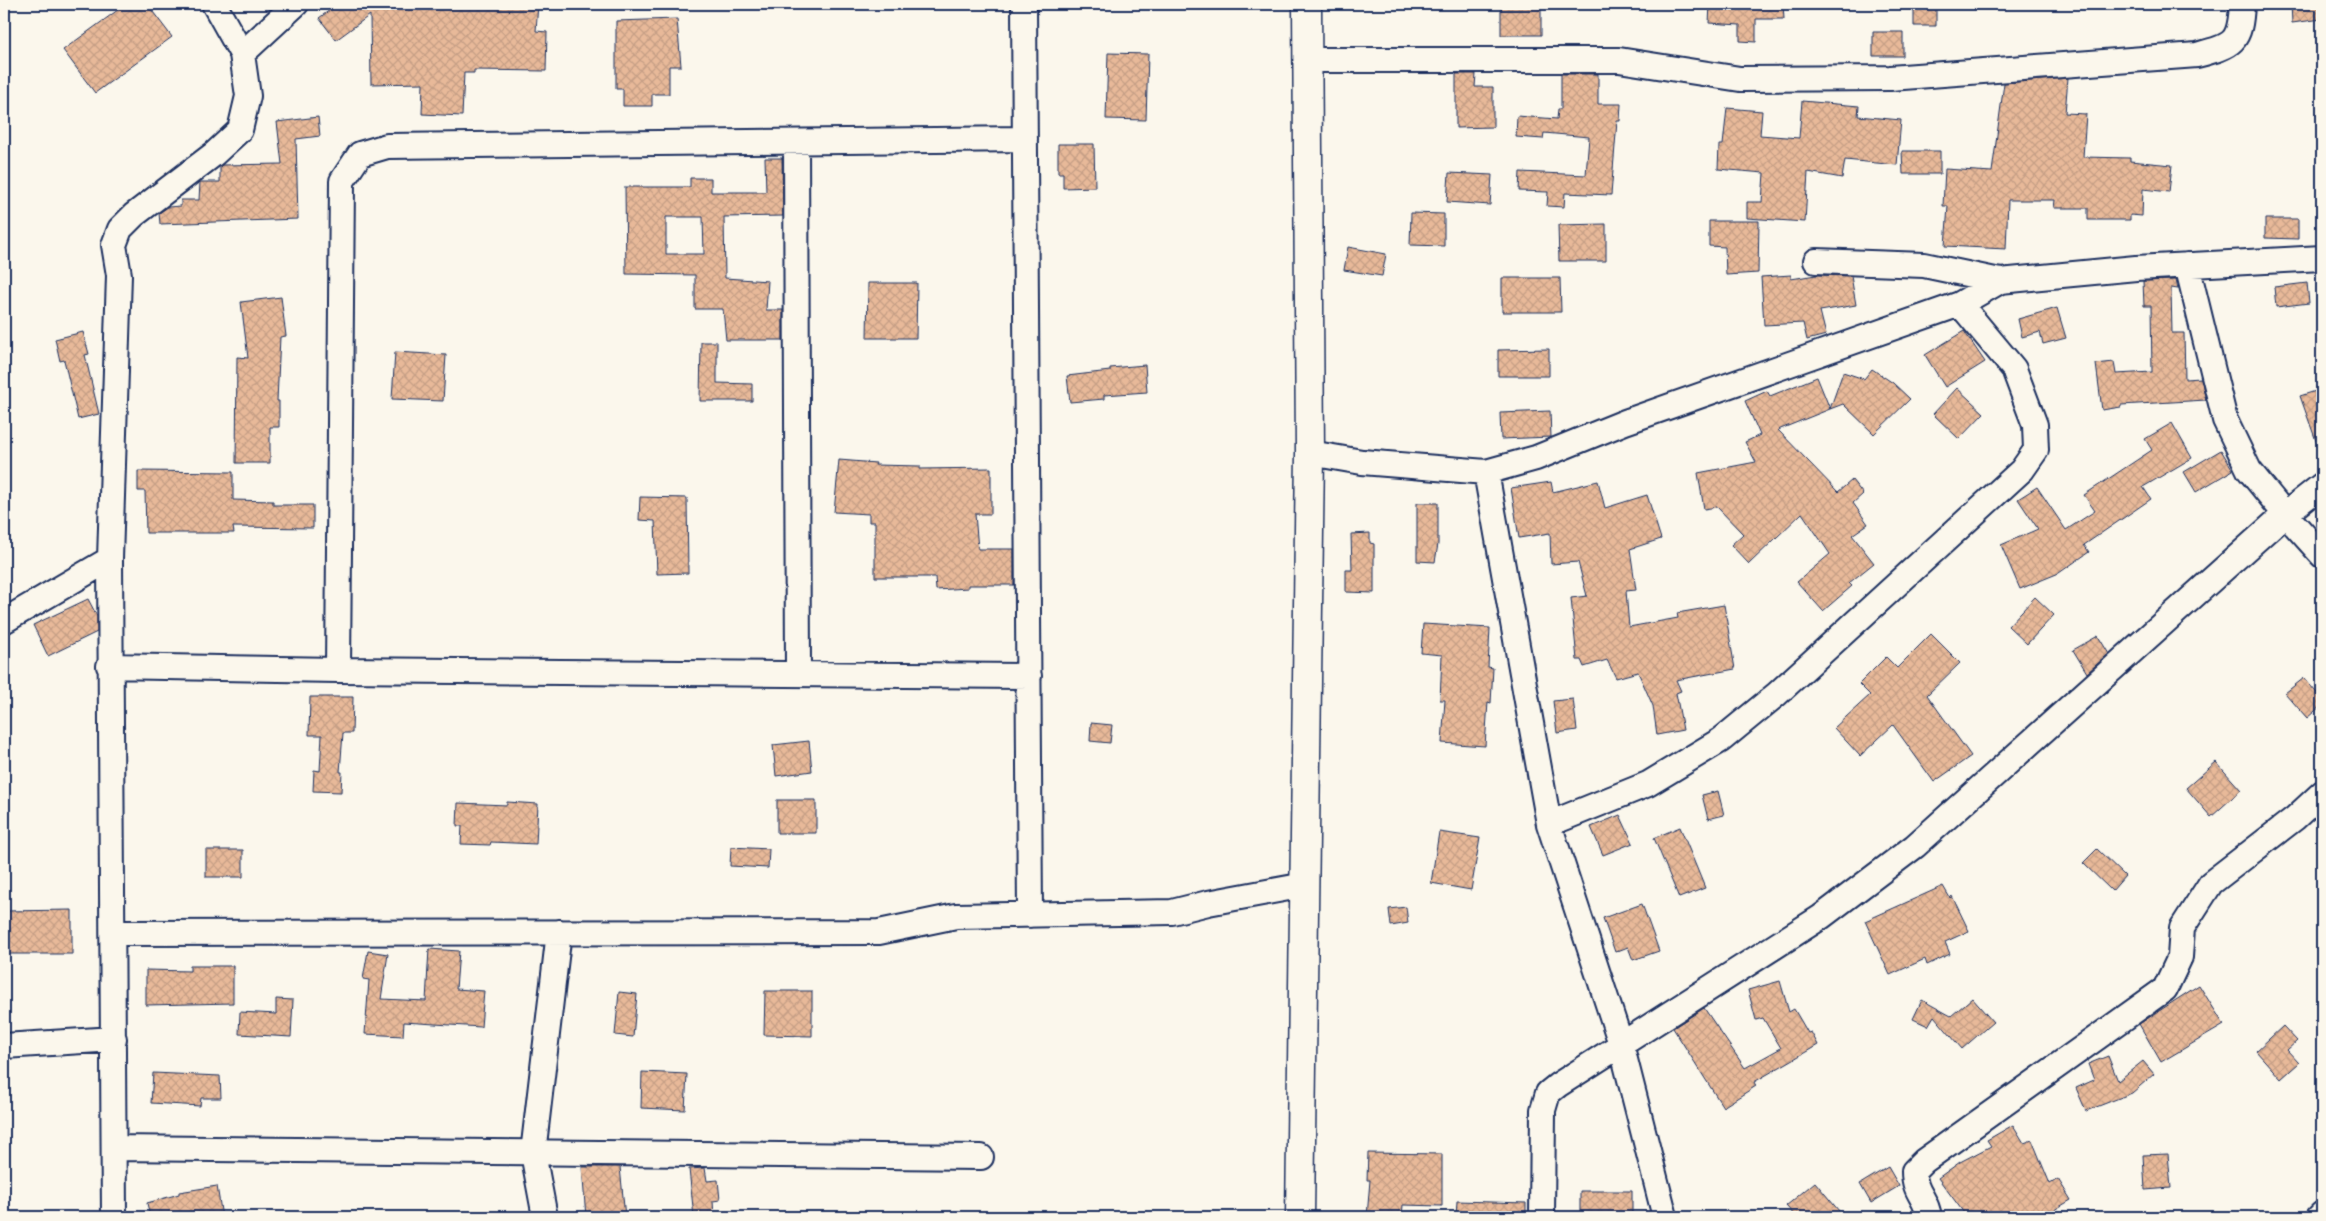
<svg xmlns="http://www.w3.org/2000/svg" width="2326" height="1221" viewBox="0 0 2326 1221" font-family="Pangolin,sans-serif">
	<defs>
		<pattern id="building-cross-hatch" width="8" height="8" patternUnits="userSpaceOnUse" patternTransform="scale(1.25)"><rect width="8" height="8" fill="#e8b999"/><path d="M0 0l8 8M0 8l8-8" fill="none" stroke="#c69f86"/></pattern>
	</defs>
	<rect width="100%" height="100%" fill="#fbf7ec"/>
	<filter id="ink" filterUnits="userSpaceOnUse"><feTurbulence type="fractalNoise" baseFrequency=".02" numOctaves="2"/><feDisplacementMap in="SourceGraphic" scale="10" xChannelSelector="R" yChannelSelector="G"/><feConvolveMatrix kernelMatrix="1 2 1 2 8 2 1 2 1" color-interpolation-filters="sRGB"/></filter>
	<g filter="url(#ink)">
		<!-- building -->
		<path fill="url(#building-cross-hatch)" stroke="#1b2f5e" fill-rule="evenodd" d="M126,4H147L172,37L95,93L63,50Z
			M338,4H538L536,31L547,32L546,71L474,70V73H464L462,116L422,114L423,83L371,84L370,15L336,40L319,18Z
			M1501,4H1541V35H1501Z
			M1710,4H1783L1784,19H1756V42L1740,41V25L1709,23Z
			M1914,4H1936V26H1914Z
			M2291,4H2322V19L2292,23Z
			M677,19L681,66H669V94H652V106H623V89H616V21Z
			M1873,32H1903V56H1873Z
			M1108,53L1148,54L1146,120L1106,119Z
			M1456,74H1476L1475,87H1493V127L1456,128Z
			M1561,74H1598V104H1621L1620,121H1617L1611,195L1565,193L1564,207L1547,206L1548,192L1519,191L1520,172L1586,175L1589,137L1544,133L1543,139L1516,137L1517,116L1557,119L1558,109H1561Z
			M2068,78L2065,113L2086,114L2083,157L2130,158V161L2172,165L2169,192L2143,189L2142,216L2130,215V220H2088V208H2054L2055,200H2008L2006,249L1945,246L1948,206H1943L1945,169L1992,172L2004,83Z
			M1802,101L1859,106L1858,116L1901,120L1897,165L1845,160L1842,178L1808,172L1805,222L1747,218V202H1762L1764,173L1718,169L1719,145H1723L1727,108L1762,111L1760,135L1799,138Z
			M318,117L320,136L296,139L298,219L160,224L159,213L168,207L181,206V200H199L200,182H220V167L222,165L282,164L277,122Z
			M1058,144H1094L1095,187L1063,188V173H1058Z
			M1902,151H1940V174H1903Z
			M765,158H782L783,216L724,217L725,278L768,281L766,310H783V340H726L723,309H695V275L626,274L625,187H690V178H711V192H766ZM666,217H703L704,254H666Z
			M1449,173L1492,175L1490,205L1447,202Z
			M1411,213L1444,214V246L1410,245Z
			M2265,219H2298V239L2265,238Z
			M1709,221H1759L1758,273L1726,275L1725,247L1709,246Z
			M1606,224V261H1559L1558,225Z
			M1348,247L1386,254L1382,276L1344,270Z
			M1791,275V279L1816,275L1851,276L1856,305L1820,311L1826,335L1807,340L1803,323L1764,325L1761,277Z
			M1502,278H1560L1561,312H1502Z
			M2176,280L2178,289L2171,288L2172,333H2184L2185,379L2201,378L2206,400L2121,405V407L2102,410L2096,364L2114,362L2116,374L2152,372L2151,306H2144L2143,281Z
			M868,283H917L916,338H867Z
			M2307,283L2309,303L2276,307L2274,287Z
			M281,297L286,336L280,337L277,401H279V427H270V463H236L237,357L248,358L241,302Z
			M2057,308L2066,338L2043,344L2040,332L2022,337L2018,319Z
			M1964,331L1985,362L1945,387L1925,355Z
			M83,332L89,354L85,355L99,414L78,419L64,360L60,361L55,339Z
			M701,342H717V383L752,384V401H700Z
			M1549,349V376H1498V350Z
			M395,352L446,355L443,401L392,399Z
			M1145,365L1147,392L1104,395V399L1070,402L1067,376L1110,371V368Z
			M1872,369L1893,383L1910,399L1874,434L1843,404L1830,409L1843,372L1864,379Z
			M1817,377L1830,409L1778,430L1838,492L1852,480L1863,494L1853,503L1868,524L1852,535L1874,563L1849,583L1852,586L1823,611L1797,582L1830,554L1802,513L1749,564L1731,545L1743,534L1717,507L1704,509L1698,473L1756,462L1745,442L1760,435L1745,401L1767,391L1770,396Z
			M1957,388L1984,413L1959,439L1933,414Z
			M2322,389V451L2320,452L2300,396Z
			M1550,411L1551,437L1501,439L1500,413Z
			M2172,423L2192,458L2143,487L2151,499L2084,545L2089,552L2059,573L2020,589L2001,545L2038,529L2018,499L2037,487L2066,530L2095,511L2084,495L2152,450L2145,439Z
			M2221,450L2233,470L2196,492L2184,472Z
			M839,460L876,463L875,465L920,466V469L991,468V514H975L978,549H1014V585H968V588L936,590L935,577H875V522H869V514L834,512Z
			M138,471L233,472V500L273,501V505H313V528L233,527L234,533H146L145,491H138Z
			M1598,481L1605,508L1647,495L1661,539L1630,549L1636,590L1626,591L1629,627L1678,618L1677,613L1724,605L1735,669L1676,680L1681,691L1676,693L1683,730L1657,735L1653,706L1638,672L1616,678L1607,660L1584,667L1581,660H1577L1571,598L1587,596L1578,562L1551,564L1550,533L1519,538L1511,488L1551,482L1553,492Z
			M640,497L687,498L688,573L657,574L655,521L639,520Z
			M1417,503H1438V544L1435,562L1417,561Z
			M1370,533V543L1374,544V593L1346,592V570H1352L1351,534Z
			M2035,597L2054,615L2027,644L2008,626Z
			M88,599L97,616V632L48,656L33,625Z
			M1423,624L1490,628L1488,667L1493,668L1491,703L1488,702L1485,746L1442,743L1445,700H1440L1442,655L1421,653Z
			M1931,634L1960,663L1927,695L1971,756L1934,782L1893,725L1860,756L1834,728L1870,695L1859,684L1886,657L1897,668Z
			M2098,636L2109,654L2087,673L2073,650Z
			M2304,678L2322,699V705L2307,718L2285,693Z
			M310,697H353L352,733H343L340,772H342L341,792L313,791L314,770L320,771L322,735H309Z
			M1573,699L1577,730L1557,733L1553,701Z
			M1091,723L1112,725L1110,743L1090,741Z
			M809,741L812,771L776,776L773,745Z
			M2216,762L2241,790L2211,817L2186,788Z
			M1718,791L1724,815L1708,819L1702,795Z
			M777,800H816V833H777Z
			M507,802L538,804L536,844L491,842L490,845L461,844L462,826H457L458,803L507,805Z
			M1620,815L1633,843L1603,855L1591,827Z
			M1680,827L1705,888L1679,898L1654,838Z
			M1439,832L1480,838L1471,890L1431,883Z
			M731,847L769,849L768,868L730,866Z
			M2097,849L2125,876L2112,891L2083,863Z
			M206,850H243V877H206Z
			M1943,886L1950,898L1952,896L1969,931L1945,942L1950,954L1927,965L1925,959L1890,975L1865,921Z
			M1642,904L1659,951L1633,960L1628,947L1615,952L1603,918Z
			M1406,907L1408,923L1391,926L1389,909Z
			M72,910V954H4V911Z
			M429,949L459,951L456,989L484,991L481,1027L404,1022L403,1036L365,1034L369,980L363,979L368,951L388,954L381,999L426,1001Z
			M190,966H233V1003L146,1005V970L190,971Z
			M1780,981L1789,1012L1794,1009L1808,1033L1811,1032L1818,1045L1754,1082L1756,1086L1723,1107L1673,1028L1704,1008L1745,1068L1781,1048L1763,1018L1756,1020L1748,990Z
			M2199,985L2224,1025L2161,1062L2139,1024Z
			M765,991H812V1036L764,1035Z
			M619,992L637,994L633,1037L615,1035Z
			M1972,998L1993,1022L1962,1049L1934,1016L1928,1026L1913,1019L1922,1000L1951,1016Z
			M276,999L293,1000L291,1037L239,1034L240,1012L276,1014Z
			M2283,1026L2297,1041L2287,1050L2299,1063L2281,1079L2256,1051Z
			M2108,1056L2118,1081L2143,1061L2154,1074L2132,1093L2086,1111L2076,1088L2094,1080L2088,1064Z
			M642,1072L687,1074L685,1110L641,1108Z
			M153,1073L220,1076L221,1098H201L200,1106L151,1103Z
			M2013,1125L2024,1143L2032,1140L2050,1184L2058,1179L2071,1200L2042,1217H1967L1938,1178L1960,1162L1991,1146L1987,1140Z
			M1368,1153L1442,1154V1206L1403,1205L1402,1217H1367L1370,1180H1367Z
			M2168,1154L2171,1188L2145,1190L2143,1155Z
			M582,1167H620L625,1217H586Z
			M1888,1167L1899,1186L1871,1203L1860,1184Z
			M705,1168L707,1181L718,1180L720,1200L713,1201L714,1217H694L689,1169Z
			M1815,1182L1844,1217H1796L1786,1206Z
			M217,1186L222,1217H150L147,1203L179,1194V1192Z
			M1580,1191H1632V1217H1580Z
			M1457,1201L1526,1203V1217H1456Z"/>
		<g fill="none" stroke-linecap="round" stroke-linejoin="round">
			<defs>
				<path id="minor" d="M1024,4L1030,915
					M242,54L296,4
					M1308,60H1619L1740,79L1890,78L2197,55C2234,45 2240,43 2242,4
					M796,142L798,674
					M1816,261L1924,265L2000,281
					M2187,265L2225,420L2249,470L2285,514L2322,555
					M1310,453L1362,462L1486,472L1536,458L1625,422L1960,304L2000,281L2136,268L2322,258
					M1486,472L1549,824L1621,1044L1665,1217
					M110,559L114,1217
					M4,621L110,559L119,275L114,245L120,229L134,215L214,154L240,130L248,96L242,54L214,4
					M109,666L338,670L1029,676
					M338,670L342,181L360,154L387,146L1025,139
					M1549,824L1648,784L1721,740L1777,694L2022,470L2036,450L2035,425L2014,369L1960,304
					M114,933L879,932L956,916L1172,912L1208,903L1305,885
					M4,1046L114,1039
					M114,1148L981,1157
					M545,1217L533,1153L559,932
					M1542,1217L1543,1110L1548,1093L1558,1085L1821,917L1915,846L2285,514L2322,485
					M1929,1217C1926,1196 1914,1194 1914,1171L1924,1161L2165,989L2180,957L2182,928L2211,883L2295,818L2322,793
					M2319,1217L2322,1214"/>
				<path id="tertiary" d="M1300,1217L1310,453L1307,4"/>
			</defs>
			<!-- minor casing -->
			<use href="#minor" stroke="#1b2f5e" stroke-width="28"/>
			<!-- tertiary casing -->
			<use href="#tertiary" stroke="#1b2f5e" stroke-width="31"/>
			<!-- minor -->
			<use href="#minor" stroke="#fbf7ec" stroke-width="24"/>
			<!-- tertiary -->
			<use href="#tertiary" stroke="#fbf7ec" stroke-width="28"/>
		</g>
	</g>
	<!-- margin -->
	<rect width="2326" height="1221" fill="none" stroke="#fbf7ec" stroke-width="20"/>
	<rect x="10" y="10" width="2306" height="1201" fill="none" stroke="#1b2f5e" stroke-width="2" filter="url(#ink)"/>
</svg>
